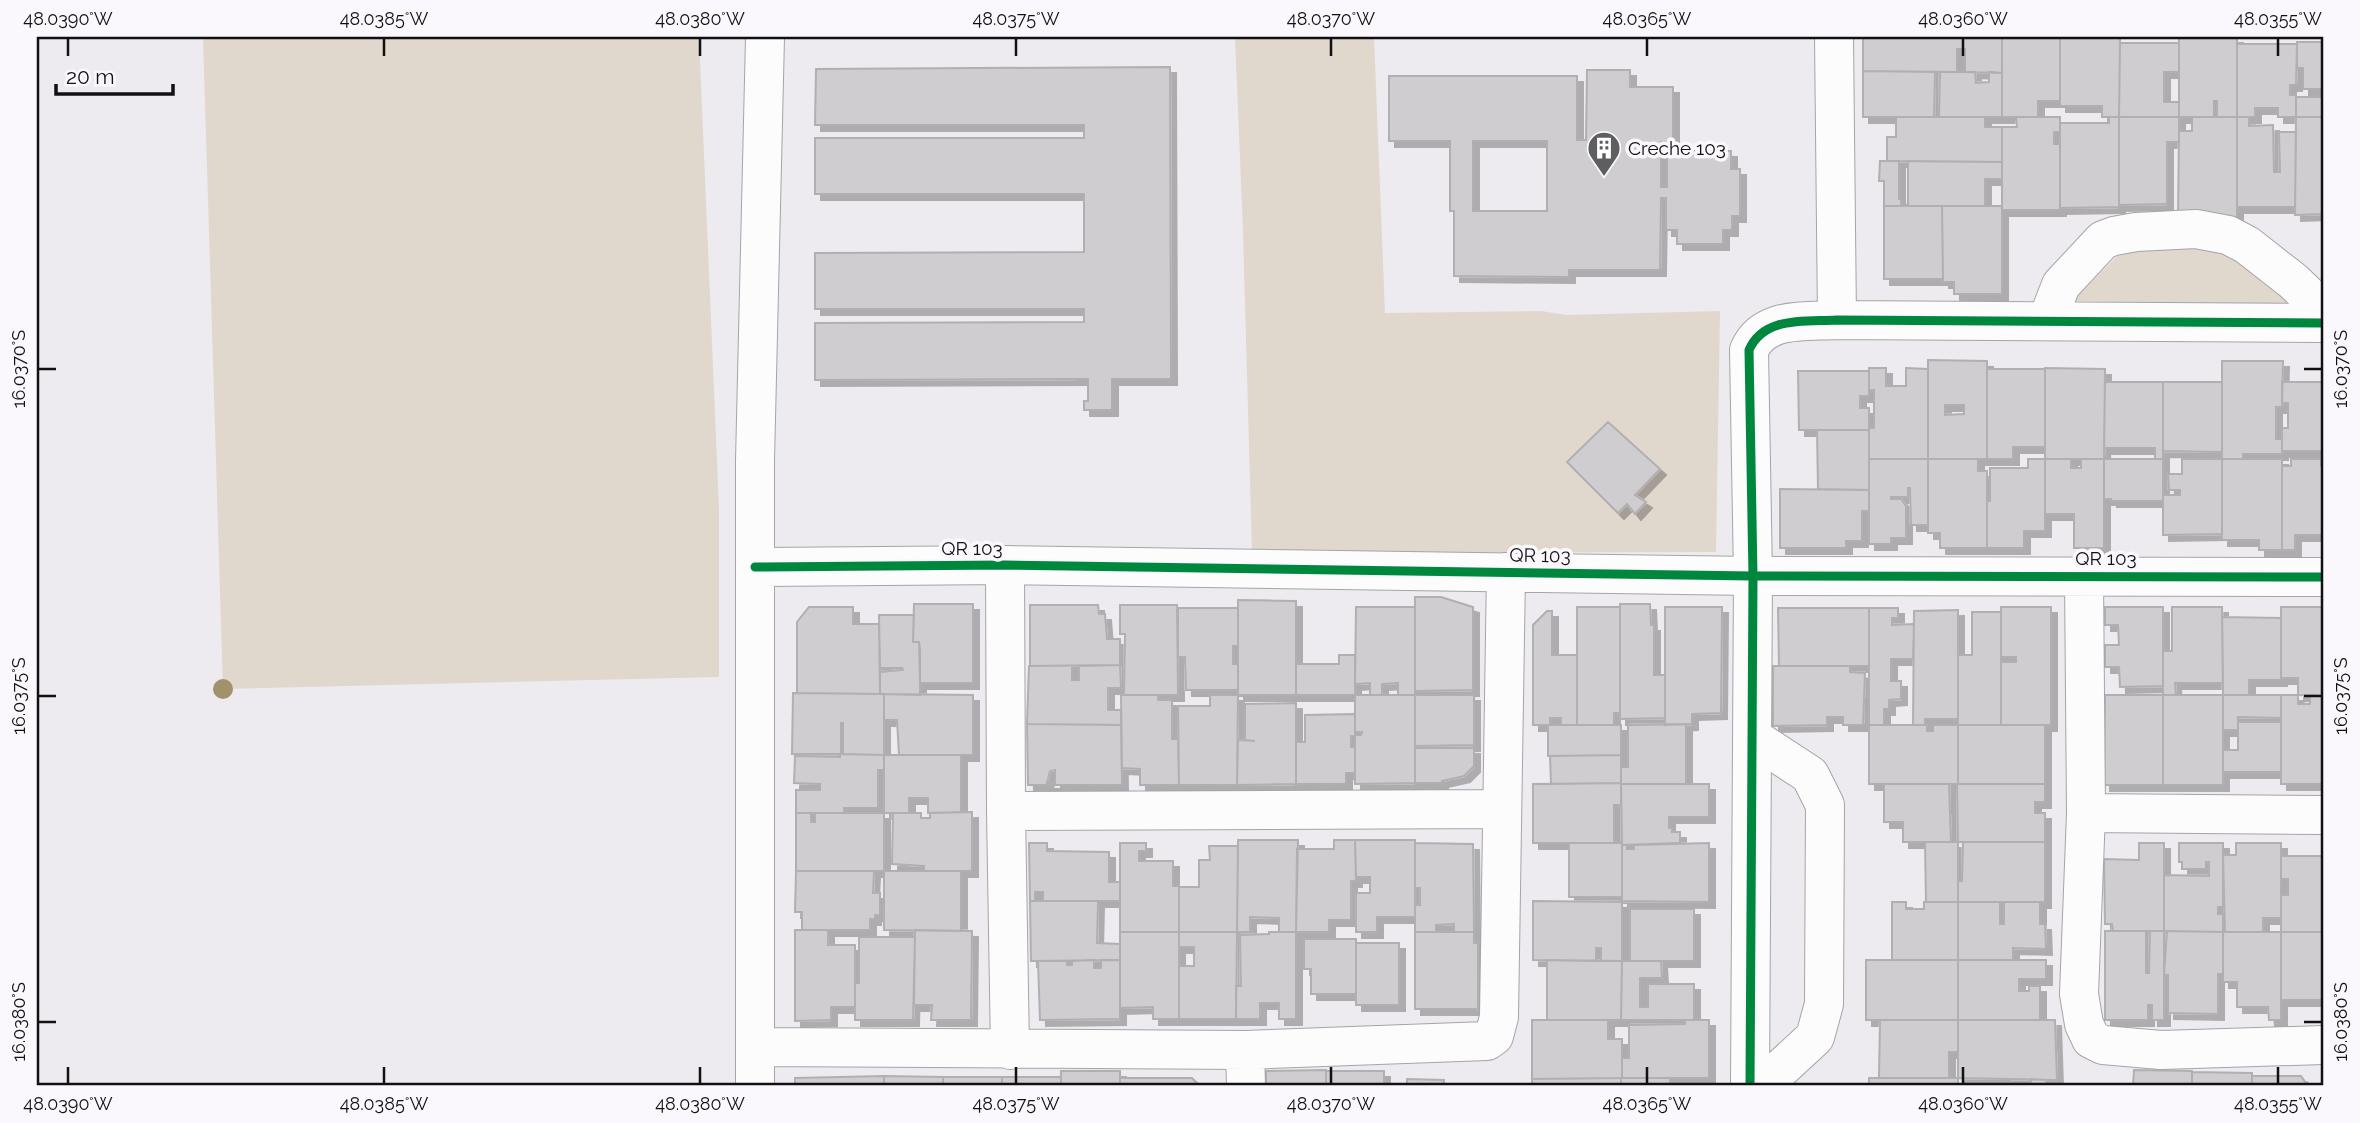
<svg xmlns="http://www.w3.org/2000/svg" width="2360" height="1123" viewBox="0 0 2360 1123" font-family="Raleway,sans-serif">
	<defs>
		<filter id="shadow"><feDropShadow dx="6" dy="6" stdDeviation="0" flood-color="#0004"/></filter>
	</defs>
	<rect width="100%" height="100%" fill="#edebef"/>
	<!-- green -->
	<path fill="#e0d8cd" d="M203,37H699L719,508V677L223,689Z
		M1235,37H1374L1385,313L1541,311L1567,315L1720,311L1716,552L1252,553L1243,231Z
		M2215,246L2286,286L2312,317L2060,314L2125,248Z"/>
	<!-- building -->
	<path fill="#cfcdd0" stroke="#b0afb2" stroke-width="2" fill-rule="evenodd" filter="url(#shadow)" d="M1863,37H2002V73L1965,72V49H1957V72L1863,71Z
		M2002,37H2060V101H2038V117H2002Z
		M2060,37H2120L2119,117H2102V106H2060Z
		M2179,37H2237V117H2217V101H2214V117H2179Z
		M2297,42H2323V89H2303V68H2297Z
		M2120,43H2179V72H2164V102H2179V117H2119Z
		M2237,44H2297L2296,85H2290V95H2296V117H2278V108H2255V117H2237Z
		M1170,67L1171,379H1112V410H1084V401H1088V379H1084L815,380V323L1084,322V309H815V253L1084,252V194H815V138H1084V125H815L816,69Z
		M1587,70H1630V87H1673V142H1661V187H1667V151H1731V169H1740V216H1732V230H1723V244H1677V230H1666V198H1661L1660,270H1569V277L1454,276V211H1450V141H1389V76H1577V140H1586ZM1473,141H1547V211H1473Z
		M1863,71L1935,72L1934,117H1863Z
		M1940,72H1975L1976,83L1989,82V72L2002,73V117H1939Z
		M2296,97H2323V117H2296Z
		M1896,117H1985V127H2002V162L1887,161V137H1896Z
		M2016,117H2060V132H2054V144H2060V210H2002V127H2017Z
		M2109,117H2119V207L2060,208V123H2109Z
		M2119,117H2179V142H2167V204L2119,205Z
		M2192,117H2237V218L2178,219L2179,131H2192Z
		M2237,117H2249V126L2273,125L2274,172H2280L2279,132H2296L2295,207H2237Z
		M2296,117H2323V214L2295,215Z
		M1880,161H1899V199H1901V206H1884V181H1879Z
		M1908,161L2002,162V179H1985V206H1908Z
		M1884,206H1942L1943,279H1884Z
		M1942,206H2002V294H1954V282H1943Z
		M1928,360L1987,361V459H1928ZM1945,405H1964V414L1945,415Z
		M2222,361H2283L2282,407H2276V439H2282V454H2243V459H2222Z
		M1869,368H1886V386H1906V368L1928,369V459H1869V428H1874V390H1869Z
		M2045,368L2105,369L2104,459H2045Z
		M1987,369H2045V447H2013V459H1987Z
		M1798,371H1869V396H1860V408H1869V430H1799Z
		M2105,382H2163V459H2155V448H2104Z
		M2163,382H2222V452L2163,451Z
		M2282,382H2323V451H2282V428H2288V403H2282Z
		M1608,422L1660,469L1635,495L1646,502L1635,514L1627,504L1618,513L1567,462Z
		M1817,430H1869V490L1818,489Z
		M1869,459H1928V525H1911L1910,488H1908V497H1891V499H1901L1906,506V538H1891V544H1869Z
		M1928,459H1978V471H1987V548H1940V533H1928Z
		M2028,459H2045V531H2024V548H1987V501H1990V468H2028Z
		M2045,459H2071V468H2081V459H2104V548H2074V514H2045Z
		M2104,459H2163V501H2111V499H2104Z
		M2182,459H2222V534L2163,535V495H2180V490H2169L2168,474H2182Z
		M2222,459H2282V550H2259V540H2222Z
		M2291,459H2321V466H2323V535H2295V550H2282V466H2291Z
		M1780,489L1869,490V511H1862V541H1846V548H1780Z
		M1415,597H1441L1473,607V690L1415,691Z
		M1238,600L1296,601V695H1238Z
		M914,604H973V683H920L919,642H913Z
		M1620,604H1650L1651,625H1654V675H1665V718L1620,719Z
		M1030,605H1098L1099,614H1105L1107,639H1120V665L1030,666Z
		M1120,605H1177L1178,695H1124L1125,634H1120Z
		M809,607H853V624H879L880,694L797,693V622Z
		M1356,607H1415V695H1398V683L1382,684V695H1370V683L1355,684Z
		M1577,607H1620V713H1614V725H1577Z
		M1665,607H1722L1721,713L1692,714V724L1665,725Z
		M2001,607H2051V725H2001V662H2016V657H2001Z
		M2105,607H2163V686L2120,687L2119,667H2105V645H2119L2118,625H2105Z
		M2172,607H2222L2223,683H2175L2176,695H2163V651H2172Z
		M2281,607H2323V696L2298,695V678H2281Z
		M1178,608H1238V646H1233V664H1238V690H1186L1185,657H1178Z
		M1778,608H1869V666H1779Z
		M1869,608H1898V618H1892V625L1914,624L1913,659H1891V681H1901V699L1889,700V709H1884V725H1869Z
		M1958,610V719H1925V725H1913L1914,611Z
		M1547,611H1552V655H1577V725H1561V718H1550V725H1533V625Z
		M1972,612H2001V725H1958V655H1972Z
		M879,615H914L913,642H919L920,649V695L880,694V672L903,670L902,668H880Z
		M2222,617L2281,618V680H2249V695H2223Z
		M1339,655H1355V695H1296V664H1339Z
		M1120,665L1121,688H1108V710H1121V725L1027,724L1029,666H1072V680H1079V666Z
		M1773,666H1850V672L1865,673L1863,725H1843V717H1827V725L1773,726Z
		M793,693L884,694V755L843,754V723H841V754H792Z
		M884,694L973,695V755H899L897,720H884Z
		M1121,695H1158V700H1172V739H1178L1179,785H1140V769L1122,768Z
		M1210,695H1238L1237,785H1179L1178,706H1210Z
		M1355,695H1415V783L1355,784V735H1361L1362,732H1355Z
		M1415,695H1474V745L1415,746Z
		M2105,695H2163V785H2104Z
		M2163,695H2223V785H2163Z
		M2223,695H2281V718L2238,717V730H2223Z
		M2281,695H2298V704H2310V695L2323,696V784H2281Z
		M1296,703V784L1237,785L1238,740L1255,741L1245,740V704Z
		M1355,714V736H1351V747H1355V773H1346V784H1296V742H1305V715Z
		M2238,722H2281V772H2223V750H2238Z
		M1027,724L1121,725L1122,785H1028ZM1055,770V783H1047L1050,771Z
		M1686,724V784H1621V767H1628V725Z
		M1548,725H1621V755L1548,756Z
		M1869,725H1927V731H1933V725H1958V784H1869Z
		M1958,725H2045V784H1958Z
		M1415,748H1474V766L1464,776L1442,781V783H1415Z
		M840,754L884,755V770H878V808H844V813H796V790H820V784L794,783L795,756L840,757Z
		M884,755H961V812L928,813V798H909V813H884Z
		M1621,755V783L1551,784L1550,756Z
		M1621,783V805H1614V843H1533V784Z
		M1621,784H1709V817H1669V828H1672V832H1680V843L1622,845Z
		M1884,784H1949L1951,842H1903V822H1884Z
		M1957,784H2045V802H2035V813H2045V842H1958Z
		M972,812V871H924V866L892,864L893,813H921V818H930V813Z
		M796,813H811V822H815V813H884V871H796Z
		M1238,840H1298L1296,932H1279V918L1250,917V932H1237Z
		M1334,840H1355L1356,881H1351V920H1329V932H1296L1297,849H1334Z
		M1355,840H1415V917H1377V932H1356V893H1370V877H1356Z
		M1925,842H1958V902H1926Z
		M1963,842H2045V902H1958V881H1962Z
		M1029,843H1047V851L1109,852V882H1120V901H1043V892H1035V901H1030Z
		M1120,843H1146V851H1139V861H1173V886H1179V932H1120Z
		M1415,843L1473,844L1474,932H1454V924L1436,925V932H1415V905H1420V888H1415Z
		M1569,843H1622V897H1569Z
		M1709,843V902L1622,901V845H1627V849H1634V845Z
		M2139,843H2164V931H2113L2112,924H2105L2104,859L2139,860Z
		M2179,843H2223V907H2218V914H2223V932L2164,931V875L2209,876V862H2206V869H2182V862H2179Z
		M2236,843H2281V918H2263V932H2225L2223,855H2236Z
		M1209,846H1238L1237,932H1179V887H1199V860H1210Z
		M2281,856H2323V932H2281V895H2288V879H2281Z
		M796,871H874L873,893H880V915H875V919H870V930H802V912H795Z
		M884,871H961V931L884,930Z
		M1030,901H1098L1097,943L1120,944V960L1031,961Z
		M1533,901L1622,902V961H1601V948H1596V961L1533,960Z
		M1892,902H1906V909H1924V902H1958V960H1892Z
		M1958,902H2000V924H2004V902H2040V924H2045L2046,949L2013,948V960H1958Z
		M1630,909H1694V961H1630Z
		M795,930H828V945H855V1007H831V1020L795,1021Z
		M915,930L972,931L971,1020H931L932,1005H914Z
		M2105,931H2146V973H2149L2150,931H2164V1020H2152V1005H2148V1020H2105Z
		M2167,931L2223,932V974H2218V1014L2168,1013V975H2164Z
		M1120,932H1179V1019H1153V1007L1120,1008Z
		M1179,932H1237L1236,1019H1179V966H1194V947H1179Z
		M1269,932H1296V1019H1279V1003H1260V1019H1236V986H1241L1240,935L1269,934Z
		M1415,932H1474V943H1478V1009H1415Z
		M2223,932H2281V1020H2269L2268,1007H2237V982H2223Z
		M2281,932H2323V1000H2281Z
		M859,937H915L913,1020H855V983H859Z
		M1304,939H1356V994H1311V969H1304Z
		M1356,943H1399V1005H1356Z
		M1094,960V968H1101V960H1120V1019L1040,1020L1038,961H1067V965H1072V961Z
		M1547,960L1622,961L1621,1020H1547Z
		M1866,960H1958V1020H1866Z
		M1958,960H2046V979H2019V991H2029V986H2040V1020H1958Z
		M1622,961H1661L1662,978H1640V1007H1648V984H1694V1020H1621Z
		M1532,1020H1608V1039H1622V1078L1532,1079Z
		M1685,1020H1709V1078H1622V1058H1629V1025L1685,1024Z
		M1880,1020H1958V1052H1949V1078H1879Z
		M1958,1020H2055L2057,1080L1958,1078Z
		M2134,1070L2192,1071V1086H2133Z
		M1061,1071H1120V1086H1061Z
		M1266,1071L1326,1070V1086H1266Z
		M1326,1071H1384V1086H1326Z
		M2192,1072L2252,1073V1086H2192Z
		M884,1076V1086H795V1078Z
		M884,1076L943,1077V1086H884Z
		M2252,1076H2301L2308,1086H2252Z
		M943,1077H1002V1086H943Z
		M1002,1077H1061V1086H1002Z
		M1120,1078H1192L1200,1086H1120Z
		M1621,1078H1670V1086H1621Z
		M1621,1078V1086H1532V1079Z
		M1869,1078H1958V1086H1869Z
		M1407,1079L1444,1080V1086H1407Z
		M2031,1079L2046,1080V1086H1978H2031Z"/>
	<g fill="none" stroke-linecap="round" stroke-linejoin="round">
		<defs>
			<path id="minor" d="M1834,37L1837,320
				M2047,321L2061,285L2103,240L2114,236L2136,232L2196,229L2228,235L2247,245L2293,281L2323,310
				M1005,565L1006,811L1010,1050
				M755,567L1005,565L1753,576L2323,577
				M2084,576L2086,813L2079,994L2084,1024L2091,1039L2103,1045L2161,1050L2323,1045
				M1752,737L1810,775L1825,805L1824,1004L1815,1037L1762,1086
				M1006,811L1502,809
				M2086,813L2323,815
				M755,1047L1245,1050L1487,1041L1494,1036L1499,1017L1506,572
				M1245,1050L1246,1086
				M755,1086V461L765,37
				M1750,1086L1753,576L1749,350C1764,316 1805,322 1837,320L2323,323"/>
		</defs>
		<!-- minor casing -->
		<use href="#minor" stroke="#a5a4a6" stroke-width="40"/>
		<!-- minor -->
		<use href="#minor" stroke="#fcfcfd" stroke-width="38"/>
		<defs>
			<path id="cycleway" d="M755,567L1005,565L1753,576L2323,577
				M1750,1086L1753,576L1749,350C1764,316 1805,322 1837,320L2323,323"/>
		</defs>
		<!-- cycleway casing -->
		<use href="#cycleway" stroke="#faf7fd" stroke-width="13"/>
		<!-- cycleway -->
		<use href="#cycleway" stroke="#00873e" stroke-width="9"/>
	</g>
	<!-- trees -->
	<circle fill="#a2926c" cx="223" cy="689" r="10"/>
	<!-- ticks -->
	<path fill="none" stroke="#111012" stroke-width="2.5" d="M68,38V56M384,38V56M700,38V56M1016,38V56M1331,38V56M1647,38V56M1963,38V56M2278,38V56M38,369H56M2304,369H2322M38,696H56M2304,696H2322M38,1022H56M2304,1022H2322M68,1067V1084M384,1067V1084M700,1067V1084M1016,1067V1084M1331,1067V1084M1647,1067V1084M1963,1067V1084M2278,1067V1084"/>
	<!-- icons -->
	<defs>
		<symbol id="building-pin" viewBox="-11 -11 22 30"><path d="M0 17L-7.5 6A9.5 9.5 0 1 1 7.5 6Z" fill="#5e5d5f" stroke="#faf7fd"/><path d="M-4-6H4V6H1V3H-1V6H-4ZM-2.5-4.3h1.7v1.8h-1.7ZM.8-4.3h1.7v1.8H.8ZM-2.5-1h1.7V.8h-1.7ZM.8-1h1.7V.8H.8Z" fill="#fff"/></symbol>
	</defs>
	<g fill-rule="evenodd">
		<use href="#building-pin" x="1585" y="129" width="38" height="52"/>
	</g>
	<g text-anchor="middle" stroke-width="7" stroke-linejoin="round" paint-order="stroke">
		<!-- poi labels -->
		<g font-size="19" fill="#111012" stroke="#faf7fd" text-anchor="start">
			<text x="1628" y="155">Creche 103</text>
		</g>
		<!-- street labels -->
		<g font-size="19" fill="#111012" stroke="#faf7fd">
			<text x="972" y="555">QR 103</text>
			<text transform="translate(1540 555) rotate(1)" y="7">QR 103</text>
			<text x="2106" y="565">QR 103</text>
		</g>
	</g>
	<!-- border -->
	<rect width="2360" height="1123" fill="none" stroke="#faf7fd" stroke-width="77"/>
	<!-- scale -->
	<path d="M56 84v10h117v-10" fill="none" stroke="#111012" stroke-width="3.5"/>
	<text x="66" y="84" font-size="21" fill="#111012" stroke="#faf7fd" stroke-width="5" paint-order="stroke">20 m</text>
	<rect x="38" y="38" width="2284" height="1046" fill="none" stroke="#111012" stroke-width="2.5"/>
	<g font-size="18" text-anchor="middle" fill="#111012">
		<text x="68" y="25">48.0390°W</text>
		<text x="384" y="25">48.0385°W</text>
		<text x="700" y="25">48.0380°W</text>
		<text x="1016" y="25">48.0375°W</text>
		<text x="1331" y="25">48.0370°W</text>
		<text x="1647" y="25">48.0365°W</text>
		<text x="1963" y="25">48.0360°W</text>
		<text x="2278" y="25">48.0355°W</text>
		<text transform="translate(19 369) rotate(-90)" y="6">16.0370°S</text>
		<text transform="translate(2341 369) rotate(-90)" y="6">16.0370°S</text>
		<text transform="translate(19 696) rotate(-90)" y="6">16.0375°S</text>
		<text transform="translate(2341 696) rotate(-90)" y="6">16.0375°S</text>
		<text transform="translate(19 1022) rotate(-90)" y="6">16.0380°S</text>
		<text transform="translate(2341 1022) rotate(-90)" y="6">16.0380°S</text>
		<text x="68" y="1110">48.0390°W</text>
		<text x="384" y="1110">48.0385°W</text>
		<text x="700" y="1110">48.0380°W</text>
		<text x="1016" y="1110">48.0375°W</text>
		<text x="1331" y="1110">48.0370°W</text>
		<text x="1647" y="1110">48.0365°W</text>
		<text x="1963" y="1110">48.0360°W</text>
		<text x="2278" y="1110">48.0355°W</text>
	</g>
</svg>
